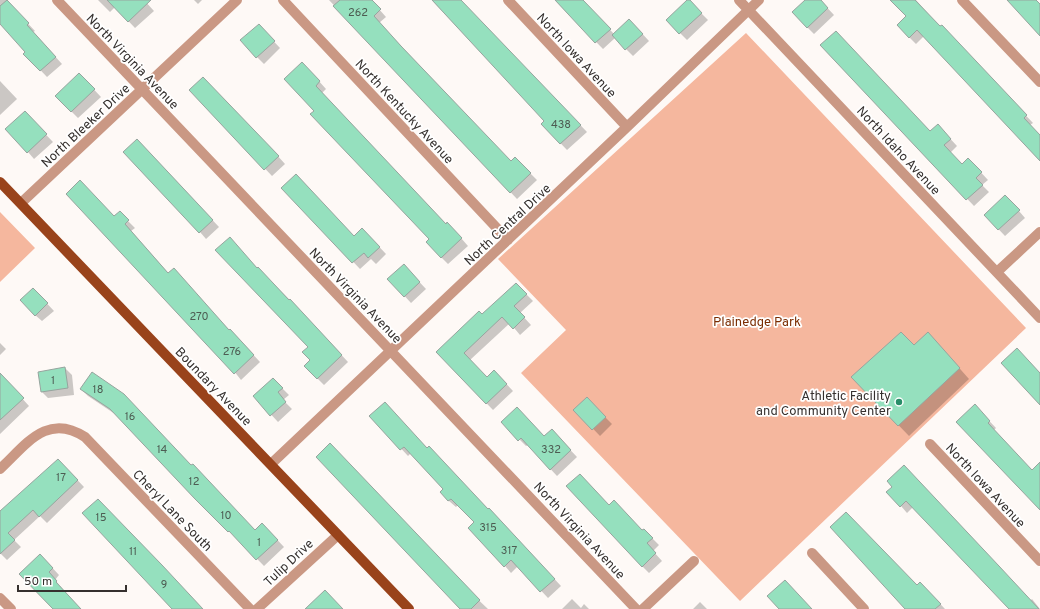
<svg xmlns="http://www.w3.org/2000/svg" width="1040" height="609" viewBox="0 0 1040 609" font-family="Overpass,sans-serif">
	<rect width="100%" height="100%" fill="#fef9f6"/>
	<!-- green -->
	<path fill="#f5b79e" d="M746,33L1026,328L740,601L521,373L566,330L498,259Z
		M0,212L35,248L0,282Z"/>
	<!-- shadow -->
	<path fill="#0003" d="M0,0H6L35,31L33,32L62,64L47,77L25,54L27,52L0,23Z
		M98,0H144L154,11L135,28L115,7L110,12Z
		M194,0H202L198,4Z
		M329,0H371L386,17L379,23L511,162L522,165L537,180L517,199Z
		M432,0H460L587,132L567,150L542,124L546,121Z
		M555,0H582L614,34L636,27L649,41L633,56L615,38L603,49Z
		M688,0L708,20L687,40L667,20Z
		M806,0H820L834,15L814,34L807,27Z
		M892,0H916L940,27L948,33L1033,123L1030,125L1040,136V160L924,36L916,44L909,37L907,17Z
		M265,32L280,48L264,64L257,57Z
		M821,45L930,133L944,132L957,146L950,153L962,165L975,166L988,180L982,185L989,192L974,206Z
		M309,70L326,89L322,93L446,225L454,230L468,246L448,264L441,257L430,239L315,111Z
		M0,81L17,99L0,115Z
		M86,81L101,97L78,118L71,111Z
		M190,90L268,145L285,164L272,176Z
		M31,119L53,142L34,159L28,152Z
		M144,147L219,227L206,239L200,232Z
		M283,188L354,237L369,236L386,254L376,264L371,259L360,269Z
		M1012,203L1025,218L1005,236L985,215Z
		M114,218L126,219L135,228L131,231L169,274L237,337L260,362L241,380Z
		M258,269L297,307L348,362L324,385L317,378L310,347Z
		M410,272L426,289L411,303L389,279Z
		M516,284L533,301L520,313L531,325L520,335L510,323L470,360L487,378L494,371L513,391L493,410L438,353L483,316Z
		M40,296L54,311L42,321L35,315Z
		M0,343L6,349L0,355Z
		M938,344L969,379L909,436L852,377L914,346Z
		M65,368L72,375L74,395L48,398L42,392Z
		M92,374L255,531H269L284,547L264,566L118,416L88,396L81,389Z
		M0,383L11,386L29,406L0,434Z
		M280,386L289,395L283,400L292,409L278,422L254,396Z
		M587,399L612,424L600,436L575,410Z
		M975,406L996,428L994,430L1032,471L1040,473V509Z
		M371,416L427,449L488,510L496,516L561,586L548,598L518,566L511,573L505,566L475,522L458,505L456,507L449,501L441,492L444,489L411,453L408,456Z
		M502,422L544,437H558L577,457L557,476L528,445L526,446Z
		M65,467L84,487L47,523L40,516L14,540L21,547L7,560L0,553V516Z
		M894,487L1030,601L1032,599L1040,609H1010L913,507L907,513L901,506L888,492Z
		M609,506L643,532L644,530L659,545L653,551L662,561L649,573L642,566Z
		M47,562L59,575L55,580L80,609H54Z
		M917,586L927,590L945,609H906Z
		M468,590L488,609H461Z
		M572,599L581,608L584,604L589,609H562Z
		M700,602L707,609H693Z"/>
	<!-- building -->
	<path fill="#95e0be" stroke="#97a49e" d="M7,0L29,23L27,25L56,57L40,71L23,54L25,52L0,24V6Z
		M107,0H151L128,22Z
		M340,0H372L381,9L374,16L401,46L511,161L515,157L531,173L510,193L333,6Z
		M432,0H461L581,125L560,144L541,124L544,121Z
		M555,0H583L611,29L595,43Z
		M687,0H690L702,13L679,34L666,20Z
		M805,0H821L828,8L807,28L792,12Z
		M890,0H915L940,26L942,25L1027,115L1024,118L1040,135V161L917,30L909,38L897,25L906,16Z
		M1007,0H1036L1040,4V36Z
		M629,19L643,34L625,50L612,35Z
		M259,24L275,41L256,58L240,40Z
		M836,31L930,131L938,124L951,139L944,145L962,164L968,158L982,172L976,178L983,185L966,200L820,45Z
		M302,62L320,81L316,86L446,224L447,222L462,238L441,258L426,242L429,239L310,114L314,111L284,79Z
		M79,73L95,89L71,112L55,96Z
		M203,77L279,156L264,170L189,90Z
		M25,111L47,134L27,153L5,129Z
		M137,139L213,220L199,233L123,152Z
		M296,174L354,236L362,228L380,247L368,258L364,253L352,263L281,188Z
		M80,180L114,216L120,211L129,220L125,224L168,273L174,268L229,330L230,329L254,355L234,374L66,194Z
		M1005,195L1020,210L998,230L984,215Z
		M230,237L257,268L258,267L289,300L290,299L342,355L317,379L304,366L310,360L302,352L308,347L215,250Z
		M404,264L420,282L404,297L387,279Z
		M516,283L527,294L514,306L525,317L513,329L502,317L464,353L487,377L494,370L507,384L486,404L436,352L479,311L482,314Z
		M33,288L48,303L35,316L20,300Z
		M901,332L914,345L928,332L960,368L898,426L851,377Z
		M1017,348L1040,373V405L1001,363Z
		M65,367L68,388L41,392L38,372Z
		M92,372L124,394L191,465L193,464L255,530L262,523L278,540L256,560L229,531L228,532L195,499L110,409L80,389Z
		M0,373L24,398L0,420Z
		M273,378L283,388L278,392L286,402L270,416L253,396Z
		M587,397L606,417L592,430L573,410Z
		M385,402L427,448L429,446L488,509L489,508L555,579L540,592L511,560L504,567L468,528L474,522L451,499L448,501L440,492L443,489L404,447L400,450L369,416Z
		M975,404L990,421L988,423L1032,470L1040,462V510L956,422Z
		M517,407L544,436L552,429L571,450L550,470L521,438L518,441L501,422Z
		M330,443L480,600L471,609H460L316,457Z
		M58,459L78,480L39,517L33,510L8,533L15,540L0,554V511Z
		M904,465L999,566L1039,609H1009L906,501L900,507L886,492L892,487L887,481Z
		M580,474L609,505L614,500L642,530L644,529L653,538L647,543L656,553L642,567L566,486Z
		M98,499L162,565L203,609H172L82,513Z
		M846,512L917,585L920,582L941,604L935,609H905L830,527Z
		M40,554L53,568L49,572L57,581L56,582L81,609H53L19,574Z
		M785,580L812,609H779L767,596Z
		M325,590L343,609H305Z"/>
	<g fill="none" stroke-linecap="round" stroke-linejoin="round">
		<!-- minor -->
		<path stroke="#ca9884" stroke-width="10" d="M57,0L636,609
			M283,0L508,240
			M508,0L627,127
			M739,0L1040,318
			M962,0L1040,82
			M21,203L237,0
			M997,272L1040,232
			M930,444L1040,561
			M271,464L627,127L759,0
			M0,469C26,445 47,412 85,437L250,609
			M812,553L864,609
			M0,598L11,609
			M257,609L338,535
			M643,609L694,561"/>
		<!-- major -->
		<path stroke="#99431b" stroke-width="10" d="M0,182L409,609"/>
	</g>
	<!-- markers -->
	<circle fill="#288d68" stroke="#fff" stroke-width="1.5" cx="899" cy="402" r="4"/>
	<g text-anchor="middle" stroke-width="3.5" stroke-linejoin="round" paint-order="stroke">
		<!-- number labels -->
		<g font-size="11" fill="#4d5c52">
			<text x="358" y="16">262</text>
			<text x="561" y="128">438</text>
			<text x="199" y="320">270</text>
			<text x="232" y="355">276</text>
			<text x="53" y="384">1</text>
			<text x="98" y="393">18</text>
			<text x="130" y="420">16</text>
			<text x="162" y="453">14</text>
			<text x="551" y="453">332</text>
			<text x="61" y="481">17</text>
			<text x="194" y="485">12</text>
			<text x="226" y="519">10</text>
			<text x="101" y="521">15</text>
			<text x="488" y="531">315</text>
			<text x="259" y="546">1</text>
			<text x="509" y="554">317</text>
			<text x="133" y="555">11</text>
			<text x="164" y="588">9</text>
		</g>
		<!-- street labels -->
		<g font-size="13" fill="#35302e" stroke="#fff">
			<text transform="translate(577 55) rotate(47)" y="5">North Iowa Avenue</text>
			<text transform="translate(133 61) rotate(46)" y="5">North Virginia Avenue</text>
			<text transform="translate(405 111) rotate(47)" y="5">North Kentucky Avenue</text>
			<text transform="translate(85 125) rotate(-43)" y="5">North Bleeker Drive</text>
			<text transform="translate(899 150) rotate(47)" y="5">North Idaho Avenue</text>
			<text transform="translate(507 224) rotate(-43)" y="5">North Central Drive</text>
			<text transform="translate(356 295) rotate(46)" y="5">North Virginia Avenue</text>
			<text transform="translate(214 386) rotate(46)" y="5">Boundary Avenue</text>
			<text transform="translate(986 485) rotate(47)" y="5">North Iowa Avenue</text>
			<text transform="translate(173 510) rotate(46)" y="5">Cheryl Lane South</text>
			<text transform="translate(580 530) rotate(47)" y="5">North Virginia Avenue</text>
			<text transform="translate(288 562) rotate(-43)" y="5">Tulip Drive</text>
		</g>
		<!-- park labels -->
		<g font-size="13" fill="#7a2c01" stroke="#fff">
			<text x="757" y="326">Plainedge Park</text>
		</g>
		<!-- poi labels -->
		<g font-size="13" fill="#35302e" stroke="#fff" text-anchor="end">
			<text x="891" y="400">Athletic Facility<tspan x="891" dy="15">and Community Center</tspan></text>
		</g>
	</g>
	<!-- scale -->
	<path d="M18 585v6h108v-6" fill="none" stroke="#35302e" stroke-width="2"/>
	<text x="24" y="585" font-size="12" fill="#35302e" stroke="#ffffff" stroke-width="3" paint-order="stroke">50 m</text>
</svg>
